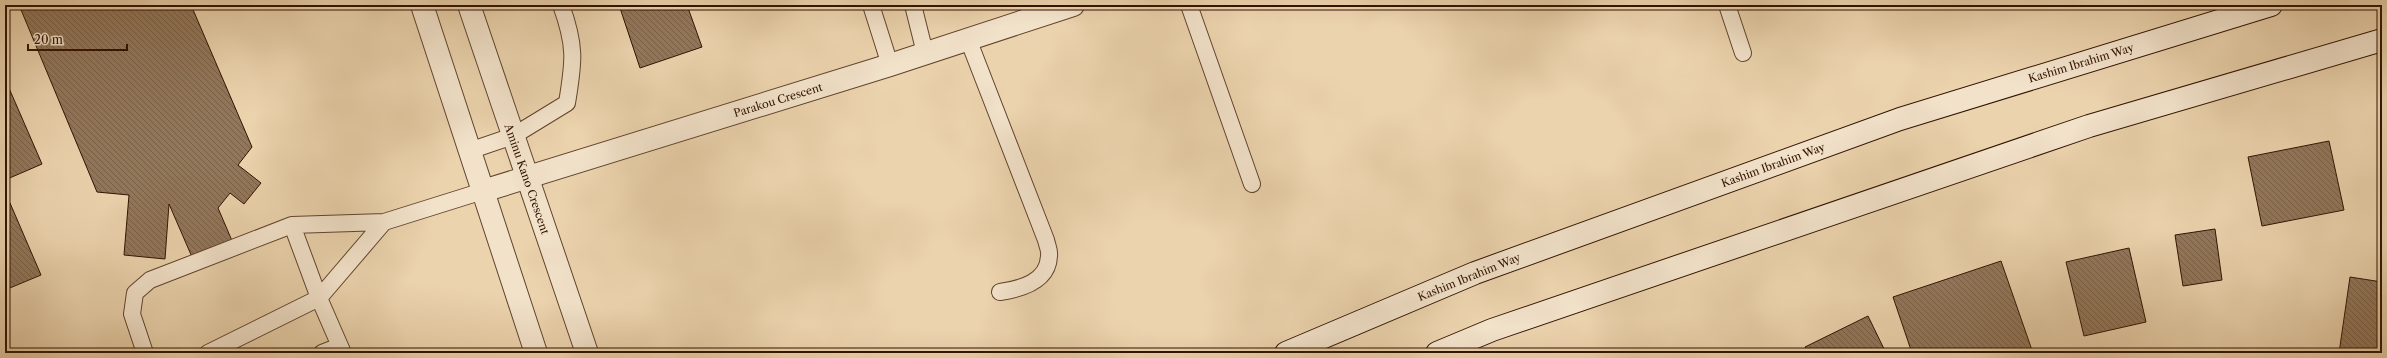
<svg xmlns="http://www.w3.org/2000/svg" width="2387" height="358" viewBox="0 0 2387 358" font-family="'Libre Caslon Text',serif">
	<defs>
		<pattern id="building-back-hatch" width="6" height="6" patternUnits="userSpaceOnUse"><rect width="6" height="6" fill="#92775a"/><path d="M-1 5l2 2M0 0l6 6M5-1l2 2" fill="none" stroke="#786048"/></pattern>
	</defs>
	<rect width="100%" height="100%" fill="#ebd3ad"/>
	<filter id="stains"><feTurbulence type="fractalNoise" baseFrequency=".005" numOctaves="4"/><feColorMatrix values="0 0 0 0 .2 0 0 0 0 .09 0 0 0 0 .02 0 0 0 .5 -.17"/></filter>
	<radialGradient id="worn" r=".72"><stop offset=".6" stop-color="#630" stop-opacity="0"/><stop offset="1" stop-color="#630" stop-opacity=".3"/></radialGradient>
	<!-- building -->
	<path fill="url(#building-back-hatch)" stroke="#311301" d="M19,5H191L252,147L238,165L261,183L244,204L230,193L218,208L233,243L192,257L169,204L165,259L124,255L129,195L97,192Z
		M619,5H687L702,47L640,68Z
		M5,79L42,164L5,180Z
		M2329,141L2344,210L2262,226L2248,157Z
		M10,203L41,275L5,290V205Z
		M2215,229L2222,280L2183,286L2175,235Z
		M2129,248L2146,322L2084,336L2066,262Z
		M2001,261L2033,353H1912L1893,297Z
		M2350,277L2382,282V353H2339Z
		M1868,316L1886,353H1808L1805,347Z"/>
	<g fill="none" stroke-linecap="round" stroke-linejoin="round">
		<defs>
			<path id="service" d="M871,5L890,65
				M913,5L925,53
				M1189,5L1252,184
				M1727,5L1743,53
				M968,39L1046,240C1047,245 1050,251 1049,256C1048,282 1021,289 1000,292
				M469,151L513,136L567,103C574,61 576,46 561,5
				M292,225L319,298L343,353
				M145,353L132,314L135,293L150,280L292,225L384,222L483,191
				M208,353L319,298L384,222
				M322,353L340,346"/>
			<path id="minor" d="M483,191L890,65L1073,5"/>
			<path id="tertiary" d="M422,5L536,353
				M469,5L587,353"/>
			<path id="secondary" d="M1286,353L1475,273L1900,119L2271,5
				M1437,353L1492,330L2089,126L2382,40"/>
		</defs>
		<!-- service casing -->
		<use href="#service" stroke="#60432c" stroke-width="18"/>
		<!-- minor casing -->
		<use href="#minor" stroke="#60432c" stroke-width="24"/>
		<!-- tertiary casing -->
		<use href="#tertiary" stroke="#60432c" stroke-width="24"/>
		<!-- secondary casing -->
		<use href="#secondary" stroke="#311301" stroke-width="24"/>
		<!-- service -->
		<use href="#service" stroke="#f2e2ca" stroke-width="16"/>
		<!-- minor -->
		<use href="#minor" stroke="#f2e2ca" stroke-width="22"/>
		<!-- tertiary -->
		<use href="#tertiary" stroke="#f2e2ca" stroke-width="22"/>
		<!-- secondary -->
		<use href="#secondary" stroke="#f2e2ca" stroke-width="22"/>
	</g>
	<g text-anchor="middle" stroke-width="3" stroke-linejoin="round" paint-order="stroke">
		<!-- street labels -->
		<g font-size="11" fill="#311301" stroke="#f2e2ca">
			<text transform="translate(2081 63) rotate(-17)" y="4">Kashim Ibrahim Way</text>
			<text transform="translate(778 100) rotate(-17)" y="4">Parakou Crescent</text>
			<text transform="translate(1773 165) rotate(-20)" y="4">Kashim Ibrahim Way</text>
			<text transform="translate(527 179) rotate(71)" y="4">Aminu Kano Crescent</text>
			<text transform="translate(1469 277) rotate(-22)" y="4">Kashim Ibrahim Way</text>
		</g>
	</g>
	<!-- margin -->
	<rect width="2387" height="358" fill="none" stroke="#ebd3ad" stroke-width="20"/>
	<rect x="6" y="6" width="2375" height="346" fill="none" stroke="#311301" stroke-width="2"/>
	<rect x="10" y="10" width="2367" height="338" fill="none" stroke="#311301"/>
	<!-- scale -->
	<path d="M28 44v6h99v-6" fill="none" stroke="#311301" stroke-width="2"/>
	<text x="34" y="44" font-size="12" fill="#311301" stroke="#f2e2ca" stroke-width="3" paint-order="stroke">20 m</text>
	<rect width="100%" height="100%" filter="url(#stains)"/>
	<rect width="100%" height="100%" fill="url(#worn)"/>
</svg>
